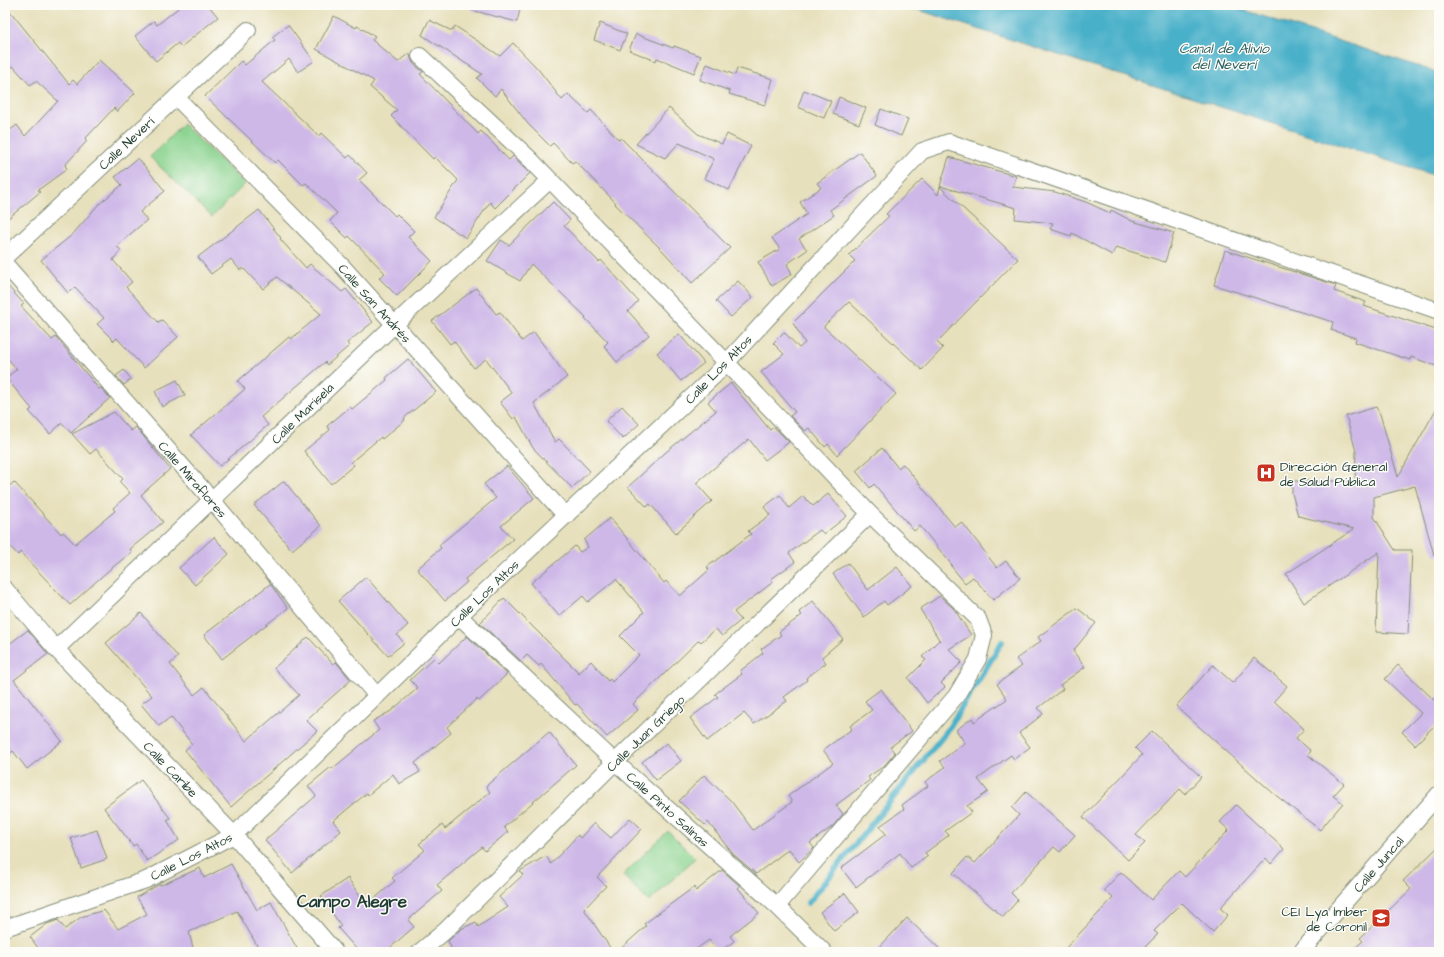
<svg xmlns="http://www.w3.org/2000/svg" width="1444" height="957" viewBox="0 0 1444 957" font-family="'Architects Daughter',sans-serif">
	<rect width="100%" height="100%" fill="#fdfcf7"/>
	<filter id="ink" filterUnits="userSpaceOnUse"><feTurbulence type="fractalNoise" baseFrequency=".025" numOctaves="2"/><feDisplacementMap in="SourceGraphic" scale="8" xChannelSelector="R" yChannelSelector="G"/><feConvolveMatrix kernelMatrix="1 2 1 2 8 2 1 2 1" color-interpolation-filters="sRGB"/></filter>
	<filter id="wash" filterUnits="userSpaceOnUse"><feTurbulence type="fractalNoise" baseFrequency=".012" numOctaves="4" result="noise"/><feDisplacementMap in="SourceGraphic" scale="16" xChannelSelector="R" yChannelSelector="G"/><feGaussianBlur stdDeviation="0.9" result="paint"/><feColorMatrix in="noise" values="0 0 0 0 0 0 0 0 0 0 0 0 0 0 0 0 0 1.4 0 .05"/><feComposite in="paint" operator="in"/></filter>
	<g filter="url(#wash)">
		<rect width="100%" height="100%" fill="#e7e0bc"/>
		<!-- green -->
		<path fill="#8ad38f" stroke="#548862" d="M183,124L245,184L212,217L150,157Z
			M668,831L695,858L649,902L623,875Z"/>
		<!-- water -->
		<path fill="#4ab0c9" stroke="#34767e" d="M903,5H1228L1439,73V177Z"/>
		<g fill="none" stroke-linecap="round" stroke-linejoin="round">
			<!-- stream -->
			<path stroke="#4ab0c9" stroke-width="6" d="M808,903L947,731L1002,642"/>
		</g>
		<g id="blocks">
			<!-- building -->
			<path fill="#ceb8e8" d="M5,5L69,84L73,80L77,84L99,60L135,93L117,112L114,108L85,139L87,141L65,165L67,169L38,190L40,192L5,221V134L17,125L25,136L58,101L36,81L30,85L13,66L5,72Z
				M182,5H208L218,17L181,47L178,43L156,61L135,36L154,21L157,25Z
				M471,5H521L517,22L471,10Z
				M334,16L356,28L357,26L375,36L372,40L398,62L409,53L413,63L423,72L420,74L478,134L481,131L509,160L513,156L530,173L495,208L490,202L466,238L434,217L458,180L435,157L433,159L391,116L397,110L370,87L374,81L316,49Z
				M429,20L452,31L455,26L500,56L513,43L538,69L562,100L568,94L588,113L591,110L619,140L621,138L730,248L692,283L663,251L615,204L616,203L575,161L572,163L553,143L550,146L528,124L501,89L495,96L477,78L482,74L422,35Z
				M600,23L627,34L620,50L594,40Z
				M288,25L314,61L298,72L289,59L262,82L319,136L321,133L347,158L350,155L367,173L359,180L395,216L397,214L414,231L408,237L432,261L397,296L379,278L385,273L349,236L347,238L330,221L337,213L306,183L303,185L278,160L275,163L205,96L241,61L245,65L275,40L272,37Z
				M636,34L673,48L674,46L701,56L694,73L657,58L656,61L629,50Z
				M707,64L735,75L737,68L773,79L765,105L729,94L730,91L700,80Z
				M804,90L831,101L824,118L798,107Z
				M839,97L866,108L859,124L833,114Z
				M669,108L698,134L722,144L727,134L751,146L729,190L704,178L714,159L679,143L665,158L636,144Z
				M881,109L908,119L901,136L875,125Z
				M860,152L877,176L830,210L834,215L799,239L807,250L787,264L792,274L772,286L758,262L780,249L772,238L807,214L800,202L821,188L817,183Z
				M949,157L1016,176L1013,187L1055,192L1086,202L1110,213L1111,210L1132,221L1174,233L1165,262L1116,247L1112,255L1072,233L1071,236L1050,229L1053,223L1015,219L1016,208L940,186Z
				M138,158L165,191L140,212L147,220L116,246L121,250L113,260L132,282L126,287L158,322L162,320L178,337L144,368L117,338L114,341L97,324L104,318L75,287L68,293L41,260L72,235L98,205L122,185L115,177Z
				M922,179L938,195L940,187L1018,259L937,342L943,348L922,370L849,302L825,325L824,327L896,394L837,455L828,444L825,447L809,428L805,431L790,416L795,412L761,372L784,354L773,343L784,332L799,348L805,343L793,323L855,261L849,255L889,216L886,214Z
				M553,202L570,220L564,226L599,262L601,260L638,301L628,311L649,335L617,362L604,346L608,342L585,318L586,317L531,264L520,281L487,261L501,240L509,245Z
				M259,210L281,238L280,239L306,268L310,264L342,292L346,289L373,322L347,343L349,346L327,365L325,362L261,417L268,425L220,466L191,435L245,389L238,381L289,337L291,339L321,314L277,277L263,289L243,268L240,270L231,259L211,274L198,257Z
				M1225,250L1336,285L1334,291L1366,302L1364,306L1439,331V367L1411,357L1410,360L1355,342L1356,338L1331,330L1333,322L1214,285Z
				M738,281L753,297L731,317L716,301Z
				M5,283L24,304L21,306L52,340L56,337L99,389L101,388L110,398L71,433L62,423L50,434L29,411L32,409L6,378L17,369L5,356Z
				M476,288L496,314L500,312L522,341L534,332L567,377L534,403L555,442L559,439L590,471L572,488L533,448L516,417L513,419L500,402L512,393L486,359L474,368L454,341L450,344L432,321Z
				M679,334L704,363L681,381L657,353Z
				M408,359L436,392L404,418L405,420L382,439L381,437L351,462L354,465L331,484L304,451L330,430L327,426L350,407L352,409L387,380L386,378Z
				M124,370L131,379L124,385L116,376Z
				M177,380L185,395L162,407L155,391Z
				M731,383L770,430L774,427L789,442L765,460L749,439L696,483L712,501L676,533L650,504L647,507L628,487L666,452L716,411L708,402Z
				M1439,404V555H1434L1415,486L1374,497V517L1395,550H1412L1408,634L1376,632L1379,552L1304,603L1286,574L1354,529L1298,516L1292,493V481H1355L1356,451L1346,416L1376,407L1380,414L1398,477Z
				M622,406L639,424L623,439L606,421Z
				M114,412L131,431L136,427L170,469L141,495L163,522L130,549L132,552L109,570L70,605L20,552L18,555L5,541V490L14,482L61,534L63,532L75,544L115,511L113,508L130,493L120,482L123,479L96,449L90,454L72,434Z
				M882,448L898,468L903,464L955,527L962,522L997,568L1006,561L1020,578L993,600L973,577L965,583L951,566L952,565L920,526L914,531L874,484L870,488L856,471Z
				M507,466L534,498L501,526L513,539L465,579L467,582L445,601L417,569L441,548L439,545L496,498L484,484Z
				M284,481L321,526L292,550L254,505Z
				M828,494L847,516L824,534L820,530L789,553L795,562L771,579L773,582L734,612L741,620L722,636L716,629L701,642L699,640L633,704L638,710L607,737L577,704L575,705L541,664L539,666L527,655L521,661L480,623L504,598L579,673L591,661L608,681L610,679L612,682L639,655L620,636L644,612L616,579L588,602L583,596L559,616L531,583L575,546L580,552L588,547L584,540L610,518L664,583L666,581L680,596L709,570L707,567L751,534L748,531L770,515L764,507L780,495L789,508L803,496L813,506Z
				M214,537L229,554L195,585L179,568Z
				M848,563L868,590L897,567L912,586L887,605L884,601L864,617L833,574Z
				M366,577L408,625L397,635L404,643L388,656L338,601Z
				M270,584L288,608L222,659L204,635Z
				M940,596L954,609L971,635L949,649L962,662L941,683L945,687L927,703L908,678L926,660L922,657L939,640L940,641L920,609Z
				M813,601L843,639L822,657L826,663L806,678L807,680L784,697L787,701L754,724L744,713L707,741L690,718L718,697L715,694L742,674L740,671L763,653L761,649L781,635L779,632L802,615L799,612Z
				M1077,608L1096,623L1073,651L1085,667L1060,685L1063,689L1038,708L1043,714L1019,733L1030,747L1014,759L1011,755L978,779L988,792L967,806L972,812L945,831L949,835L925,853L928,856L911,868L900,853L856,887L841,868L886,834L880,826L904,809L902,805L928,786L925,782L945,767L940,761L965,743L956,730L972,718L974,722L1007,699L997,684L1022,666L1016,659L1041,641L1038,637Z
				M141,613L178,657L170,664L194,695L204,687L246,741L299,695L274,668L308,637L333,664L336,662L351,680L306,720L317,731L231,807L185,750L192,744L171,717L159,726L141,704L152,696L106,643Z
				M28,630L48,654L14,680L62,741L27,769L13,751L5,757V647Z
				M467,636L507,674L479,701L477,699L447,727L451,733L415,763L420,772L399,784L393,774L368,795L367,793L333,821L341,831L292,873L265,840L316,796L308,786L331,767L332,769L379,730L373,721L391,711L418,688L410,680L434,658L439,663Z
				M1254,658L1287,686L1274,701L1304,729L1296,738L1311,751L1308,755L1344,784L1333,796L1343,803L1320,830L1273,793L1176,706L1213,665L1233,683Z
				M1398,665L1434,700L1439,695V730L1434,726L1415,745L1402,732L1421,713L1385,679Z
				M881,689L912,731L890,747L895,753L884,766L868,777L870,780L836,805L843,814L833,826L810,843L814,848L799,862L789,849L756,874L732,853L708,822L705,825L679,801L704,775L731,801L753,830L792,802L788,796L833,763L823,750L852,729L850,726L872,710L865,701Z
				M1152,731L1201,777L1185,794L1180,789L1136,835L1145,843L1128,860L1083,817L1142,755L1135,748Z
				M549,732L576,765L504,827L508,832L485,851L482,847L437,885L442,891L408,920L414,927L385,952H359L338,928L341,926L321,896L348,878L366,906L395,881L392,878L425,850L419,844L442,825L445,829L490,792L486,786Z
				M667,743L681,761L656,780L642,762Z
				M141,780L170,818L167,820L179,840L147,861L136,844L133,846L104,808Z
				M1026,792L1075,835L1060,852L1054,847L1011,893L1018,900L1003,917L953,873L967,857L975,863L1019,815L1012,808Z
				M1236,805L1284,849L1271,864L1266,858L1220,908L1228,915L1213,932L1182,903L1154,931L1158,934L1140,952H1062L1113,898L1104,890L1121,872L1151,900L1179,871L1185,877L1229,830L1220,822Z
				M630,818L642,829L597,877L606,886L584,909L613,952H453L448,941L461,929L476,922L478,927L508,907L499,897L523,875L520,871L546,856L551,864L578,835L580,838L594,823L611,838Z
				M97,830L107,859L81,868L71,838Z
				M1439,846V952H1350L1363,941L1360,938L1411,889L1403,881Z
				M231,864L257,910L271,902L299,952H261L237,911L189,932L194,952H41L30,937L47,924L58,920L65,929L81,917L104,910L118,929L147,914L137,897L160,884L161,885L200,868L204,878Z
				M722,870L740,886L738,888L759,913L730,936L734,941L719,952L709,940L692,952H617L646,926L644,924L694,887L696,891Z
				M845,893L859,912L834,931L820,912Z
				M907,918L943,952H875Z"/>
		</g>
	</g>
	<g filter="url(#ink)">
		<use href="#blocks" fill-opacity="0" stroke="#838e78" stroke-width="1"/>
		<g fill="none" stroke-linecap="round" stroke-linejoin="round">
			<defs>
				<path id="minor" d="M420,56L529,158L726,362L870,514L978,619L984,635L978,659L956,696L777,906
					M176,97L343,267L566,516
					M5,257L248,30
					M5,264L212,500L377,696
					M5,589L56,649L234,835L335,952
					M459,616L615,762L777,906L824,952
					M56,649L395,324L550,180
					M5,928L146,880L234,835L459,616L714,376L922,151L949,142L1439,311
					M420,952L445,931L615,762L870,514
					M1301,952L1439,794"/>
			</defs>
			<!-- minor casing -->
			<use href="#minor" stroke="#838e78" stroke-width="18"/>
			<!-- minor -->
			<use href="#minor" stroke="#fff" stroke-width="16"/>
		</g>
	</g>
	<!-- icons -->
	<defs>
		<symbol id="hospital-square" viewBox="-11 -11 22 22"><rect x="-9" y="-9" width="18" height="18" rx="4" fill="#c8321e" stroke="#fdfcf7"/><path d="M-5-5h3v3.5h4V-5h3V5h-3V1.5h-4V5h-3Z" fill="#fff"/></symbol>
		<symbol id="school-square" viewBox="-11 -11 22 22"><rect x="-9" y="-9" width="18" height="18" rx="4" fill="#c8321e" stroke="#fdfcf7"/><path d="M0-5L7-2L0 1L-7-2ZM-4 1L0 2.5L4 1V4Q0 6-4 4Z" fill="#fff"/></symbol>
	</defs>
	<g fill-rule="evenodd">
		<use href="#hospital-square" x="1255" y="462" width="22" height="22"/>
		<use href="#school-square" x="1370" y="907" width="22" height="22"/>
	</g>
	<g text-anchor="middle" stroke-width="3" stroke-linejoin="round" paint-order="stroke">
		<!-- street labels -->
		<g font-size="13" fill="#1f3d34" stroke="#fdfcf7">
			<text transform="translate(126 143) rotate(-43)" y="5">Calle Neverí</text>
			<text transform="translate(375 303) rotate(48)" y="5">Calle San Andrés</text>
			<text transform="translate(718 369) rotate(-46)" y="5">Calle Los Altos</text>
			<text transform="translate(302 413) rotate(-44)" y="5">Calle Marisela</text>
			<text transform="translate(193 479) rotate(49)" y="5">Calle Miraflores</text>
			<text transform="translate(484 593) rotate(-44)" y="5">Calle Los Altos</text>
			<text transform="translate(645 733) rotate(-44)" y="5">Calle Juan Griego</text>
			<text transform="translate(171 769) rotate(46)" y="5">Calle Caribe</text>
			<text transform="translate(668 809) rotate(42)" y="5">Calle Pinto Salinas</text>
			<text transform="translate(191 856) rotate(-27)" y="5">Calle Los Altos</text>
			<text transform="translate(1378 864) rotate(-49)" y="5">Calle Juncal</text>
		</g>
		<!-- poi labels -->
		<g font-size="13" fill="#1f3d34" stroke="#fdfcf7" text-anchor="start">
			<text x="1280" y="471">Dirección General<tspan x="1280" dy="15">de Salud Pública</tspan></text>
			<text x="1367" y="916" text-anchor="end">CEI Lya Ímber<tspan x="1367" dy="15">de Coronil</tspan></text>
		</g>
		<!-- water labels -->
		<g font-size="14" font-style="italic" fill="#2c6061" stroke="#fdfcf7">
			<text x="1224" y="53">Canal de Alivio<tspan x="1224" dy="16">del Neverí</tspan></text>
		</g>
		<!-- district labels -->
		<g font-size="17" font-weight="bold" fill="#1f3d34" stroke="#fdfcf7">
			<text x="352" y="907">Campo Alegre</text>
		</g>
	</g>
	<!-- margin -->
	<rect width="1444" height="957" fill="none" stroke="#fdfcf7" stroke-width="20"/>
</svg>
